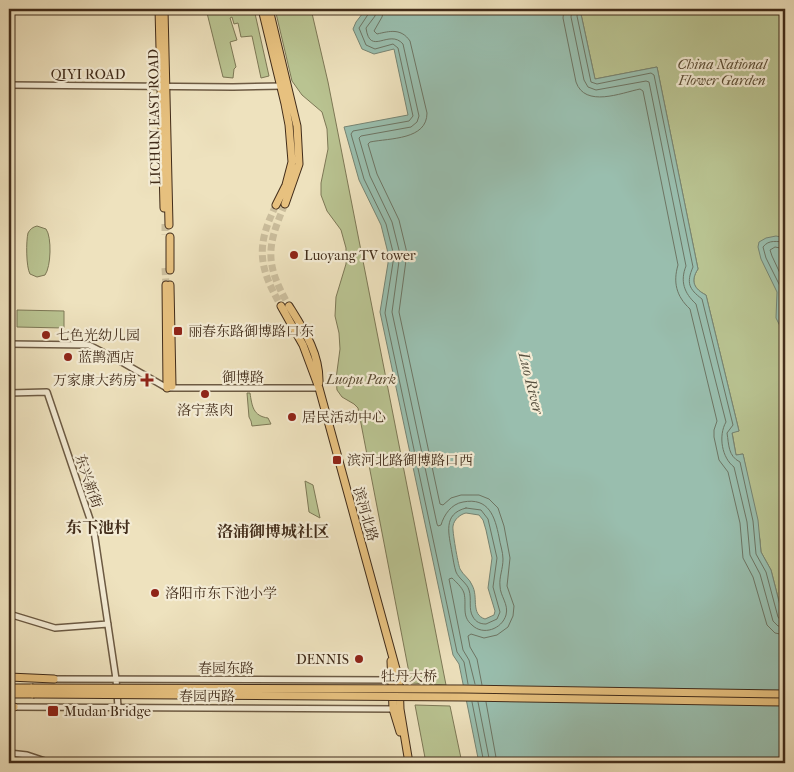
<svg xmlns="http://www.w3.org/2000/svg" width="794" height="772" viewBox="0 0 794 772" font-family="'IM FELL French Canon','Noto Serif SC',serif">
	<rect width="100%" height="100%" fill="#eee2be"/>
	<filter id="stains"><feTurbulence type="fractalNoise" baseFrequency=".004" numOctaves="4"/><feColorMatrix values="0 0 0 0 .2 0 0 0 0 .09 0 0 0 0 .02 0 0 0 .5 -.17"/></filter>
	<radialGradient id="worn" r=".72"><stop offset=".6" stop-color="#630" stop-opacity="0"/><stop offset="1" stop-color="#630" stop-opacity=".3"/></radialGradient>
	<!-- green -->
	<path fill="#b9c391" stroke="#7d7856" d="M206,9H254L269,76L261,78L252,36L241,37L238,23L234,24L232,17L230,18L237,40L230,42L236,67L234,69L233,78L223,77Z
		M275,9H311L328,82L446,685L411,683L358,408L354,404L342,397L337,390L336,379L340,349L339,333L335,316L336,297L346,264V248L341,230L327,211L321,195V183L328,149L327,129L322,112L302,95L292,81Z
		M600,9H785V625L771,570L761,552L760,540L743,454L736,455L732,432L739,431L706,295C694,289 690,281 698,269L657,67L595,79L581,14Z
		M37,226L46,229C52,237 51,267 45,275L37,277L30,274C26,267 26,241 28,233C30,229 33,227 37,226Z
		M17,310L64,311V328L17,327Z
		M247,393H250C252,406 253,416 268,418L271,424L252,426L251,421L249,417Z
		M305,481L313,485L320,518L309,512Z
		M415,705L450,706L462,763H426Z"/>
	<!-- water -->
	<path fill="#99beae" stroke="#768473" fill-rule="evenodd" d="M366,9H600L581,14L595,79L657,67L698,269C690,281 694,289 706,295L739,431L732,433L736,455L743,454L758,520L761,552L771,570L785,625V763H479L459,664L453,655L380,312L389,257L381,225L359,180L344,127L408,115L394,49L374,54L362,49L353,29L356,22ZM466,513L479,515L483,520L486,530L492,558L488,588L495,611L494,615L485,619C470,614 479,597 472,585C470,579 463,575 460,569C458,564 452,530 453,526C454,519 461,514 466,513Z
		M776,236L785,238V346V336L776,318L777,292L761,259L758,247L759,242L766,238Z"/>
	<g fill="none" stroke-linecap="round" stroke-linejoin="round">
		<!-- shore -->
		<path stroke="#6d7564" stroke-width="1" d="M370,9L369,13L359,28L366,45L375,49L393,44L398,48L413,116L409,121L353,131L351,134L364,179L386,224L394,256L385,313L457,652L464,662L468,684
			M376,9L375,16L366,28C370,57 389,28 403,44L419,116L417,122L411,127L361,136L359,138L370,176L392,222L400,254L392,312L437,524L438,526L441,525C444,515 451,504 463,502C489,497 495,517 499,537C500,544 503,552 503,559C503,569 499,577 500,586C500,596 509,604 506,615C502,629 483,636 472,625C461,616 467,605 464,593C462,587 456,582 452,578L449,579L463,650L469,660L475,684
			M384,9L382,17L374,31L377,34C390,31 401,28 410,41L427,113C427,140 390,138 370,142L368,144L377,174L399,220L407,253L399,312L440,504L443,505L451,498L461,495H479L489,499L498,508L504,526L510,558L507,586L514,606L513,616L508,627L497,635L484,638L471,634L468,636L470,647L477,659L482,685
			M564,9L563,18L576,82C585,108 621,93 640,89L643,91L678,265C673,282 676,296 690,309L717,421L714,430V437L719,460L728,472L740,523L743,558L753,577L767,625L775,633L785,635
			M572,9L571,17L584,80L588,87L596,90L646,81L649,82L686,266C680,281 684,293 696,304L726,422C718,436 722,458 734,467L747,522L750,555L760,574L773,621L778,626L785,627
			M582,9L578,11L577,16L591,82L597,84L651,73L654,75L693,267C686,283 689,289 702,299L733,425L727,433C729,445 728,456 740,462L753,521L756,554L766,572L778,617L781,621H785
			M785,242C777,242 769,239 763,247L766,258L782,290L781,316L785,325
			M785,249L775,247L770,250L772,256L785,284
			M466,508L481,510L488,519L497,558L493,587L500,612L497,619L486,624C480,624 476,622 473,617C468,609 472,599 469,590C467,583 459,579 456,572C454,566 453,558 452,553C449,534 442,514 466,508Z
			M472,702L484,763
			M478,702L490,763
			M486,702L497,763"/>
		<!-- major-tunnel -->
		<path stroke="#cbbe9d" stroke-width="7" stroke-dasharray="7 3.5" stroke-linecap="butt" d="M285,204C266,248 265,264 289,306
			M276,205C256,246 258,266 281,306
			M165,224V235
			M165,268L166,285"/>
		<defs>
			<path id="minor" d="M9,85L233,87L283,86
				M9,344L89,345L120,361L167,388H319
				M9,393L47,392L94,531L116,679L118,707
				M9,614L55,628L108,624
				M52,679L393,680
				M12,707L396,709
				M9,753L27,755L51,763"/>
			<path id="major" d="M159,9L164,208
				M164,9L169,225
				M262,9L285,104L289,125L292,162L286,185L276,205
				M269,9L297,126L299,164L285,204
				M170,237V270
				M166,285L167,388
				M170,285L172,386
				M281,306L303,345L319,388L399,680L400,709L409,763
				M289,306C304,330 320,354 319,383
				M391,661L393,709L400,732
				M9,677L54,679
				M9,688H32
				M9,694H33
				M9,706L14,707"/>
		</defs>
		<!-- minor casing -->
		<use href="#minor" stroke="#6c5a43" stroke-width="8"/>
		<!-- major casing -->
		<use href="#major" stroke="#412c1a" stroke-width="9"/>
		<!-- minor -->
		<use href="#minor" stroke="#f4ecd5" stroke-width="5"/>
		<!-- major -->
		<use href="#major" stroke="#e7c17f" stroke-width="7"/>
		<defs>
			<path id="major-bridge" d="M32,688L463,689L785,694
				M33,694L463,697L785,702"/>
		</defs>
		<!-- major-bridge casing -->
		<use href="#major-bridge" stroke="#412c1a" stroke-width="9" stroke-linecap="butt"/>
		<!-- major-bridge -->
		<use href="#major-bridge" stroke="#e7c17f" stroke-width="7"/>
	</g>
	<!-- markers -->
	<g fill="#8f2418" stroke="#f4ecd5" stroke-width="2">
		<circle cx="294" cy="255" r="5"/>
		<rect x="173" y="326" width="10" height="10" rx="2.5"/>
		<circle cx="46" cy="335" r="5"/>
		<circle cx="68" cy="357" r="5"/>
		<path d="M144.5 372.5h5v5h5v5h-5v5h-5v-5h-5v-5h5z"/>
		<circle cx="205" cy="394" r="5"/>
		<circle cx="292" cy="417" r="5"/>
		<rect x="332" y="455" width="10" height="10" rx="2.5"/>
		<circle cx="155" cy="593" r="5"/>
		<circle cx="359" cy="659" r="5"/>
		<rect x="47" y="705" width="12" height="12" rx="2.5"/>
	</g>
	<g text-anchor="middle" stroke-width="4.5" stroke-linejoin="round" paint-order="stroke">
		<!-- park labels -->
		<g font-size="14" font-style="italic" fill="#594a32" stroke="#f4ecd5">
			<text x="722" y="69">China National<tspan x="722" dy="16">Flower Garden</tspan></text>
			<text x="361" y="384">Luopu Park</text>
		</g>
		<!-- street labels -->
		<g font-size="14" fill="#412c1a" stroke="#f4ecd5">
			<text x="88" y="79">QIYI ROAD</text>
			<text transform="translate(154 117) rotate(-91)" y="5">LICHUN EAST ROAD</text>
			<text x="243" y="382">御博路</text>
			<text transform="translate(89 481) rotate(71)" y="5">东兴新街</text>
			<text transform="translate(366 514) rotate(74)" y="5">滨河北路</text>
			<text x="226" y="673">春园东路</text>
			<text x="409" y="681">牡丹大桥</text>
			<text x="207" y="701">春园西路</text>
		</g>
		<!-- poi labels -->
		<g font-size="14" fill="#412c1a" stroke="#f4ecd5" text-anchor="start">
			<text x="304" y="260">Luoyang TV tower</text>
			<text x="188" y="336">丽春东路御博路口东</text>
			<text x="56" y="340">七色光幼儿园</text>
			<text x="78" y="362">蓝鹊酒店</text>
			<text x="137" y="385" text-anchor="end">万家康大药房</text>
			<text x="205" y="415" text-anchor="middle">洛宁蒸肉</text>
			<text x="302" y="422">居民活动中心</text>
			<text x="347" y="465">滨河北路御博路口西</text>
			<text x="165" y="598">洛阳市东下池小学</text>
			<text x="349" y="664" text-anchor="end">DENNIS</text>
			<text x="64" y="716">Mudan Bridge</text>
		</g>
		<!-- water labels -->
		<g font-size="15" font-style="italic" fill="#57503f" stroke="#f4ecd5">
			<text transform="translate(531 383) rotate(76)" y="5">Luo River</text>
		</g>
		<!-- quarter labels -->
		<g font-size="16" font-weight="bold" fill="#412c1a" stroke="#f4ecd5">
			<text x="98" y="533">东下池村</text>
			<text x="273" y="537">洛浦御博城社区</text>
		</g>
	</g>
	<!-- margin -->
	<rect width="794" height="772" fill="none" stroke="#eee2be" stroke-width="30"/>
	<rect x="10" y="10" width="774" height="752" fill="none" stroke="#412c1a" stroke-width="2.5"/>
	<rect x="15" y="15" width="764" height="742" fill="none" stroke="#412c1a"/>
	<rect width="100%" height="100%" filter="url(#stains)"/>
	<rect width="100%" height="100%" fill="url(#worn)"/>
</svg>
